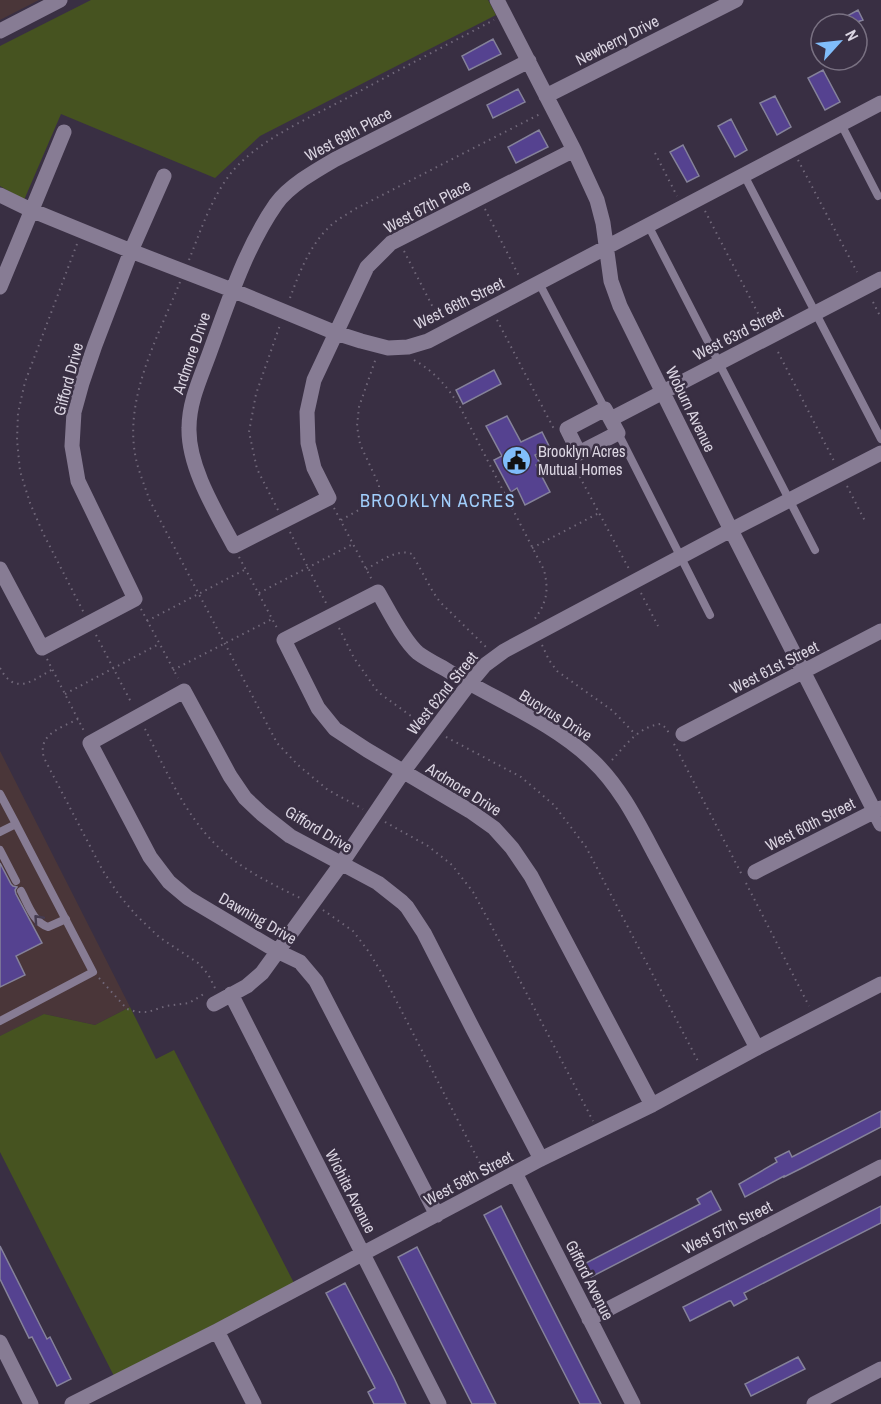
<svg xmlns="http://www.w3.org/2000/svg" width="881" height="1404" viewBox="0 0 881 1404" font-family="'Archivo Narrow',sans-serif">
	<rect width="100%" height="100%" fill="#392f43"/>
	<!-- commercial -->
	<path fill="#4a3639" d="M0,0H39L0,20Z
		M0,751L130,1007L95,1025L44,1014L0,1036Z"/>
	<!-- green -->
	<path fill="#465320" d="M91,0H488L496,15L260,136L215,178L61,114L24,200L0,186V46Z
		M130,1007L156,1059L174,1050L294,1283L114,1376L0,1152V1036L44,1014L95,1025Z"/>
	<!-- building -->
	<path fill="#554290" stroke="#85829a" stroke-width="1.5" d="M858,10L863,20L851,24L847,16Z
		M493,39L501,54L469,70L462,56Z
		M823,70L840,102L825,110L808,78Z
		M518,89L525,102L493,118L487,105Z
		M775,96L791,127L777,135L760,103Z
		M731,119L747,150L735,157L718,126Z
		M539,130L548,147L516,163L508,147Z
		M683,145L699,176L687,182L670,152Z
		M494,370L501,384L463,404L456,390Z
		M507,416L521,442L542,432L550,448L535,455L540,463L536,465L550,492L525,505L517,488L511,492L494,460L502,456L486,426Z
		M0,863L11,884L13,886L17,887L15,890L16,894L42,943L16,956L25,975L0,987Z
		M881,1111V1127L804,1167L784,1177V1176L745,1197L739,1184L777,1162L775,1158L789,1151L792,1157Z
		M711,1191L721,1210L591,1277L584,1264L700,1204L697,1199Z
		M501,1206L526,1256L601,1404H580L538,1322L484,1215Z
		M881,1206V1223L744,1293L747,1299L734,1306L731,1301H729L690,1321L683,1307Z
		M0,1246L47,1339L50,1337L71,1379L57,1386L32,1337L29,1338L0,1279Z
		M417,1247L482,1376L496,1404H472L407,1275L398,1257Z
		M345,1283L394,1378L406,1404H374L368,1392L375,1388L326,1293Z
		M798,1357L805,1369L751,1396L745,1384Z"/>
	<g fill="none" stroke-linecap="round" stroke-linejoin="round">
		<!-- path -->
		<path stroke="#71687a" stroke-width="2" stroke-dasharray="1.5 4.5" stroke-linecap="butt" d="M655,153L677,196
			M798,160L857,272
			M485,209L520,278
			M705,211L762,321
			M77,244L25,382L18,413L17,440L20,471L30,503L43,533L84,613
			M404,251L440,321
			M189,260C200,232 210,202 228,177C253,142 311,117 349,97C397,71 446,45 494,20
			M180,282C158,337 123,399 136,459C139,473 145,486 149,499L277,743L298,765L328,790L363,809
			M290,298C300,271 311,241 335,222C341,217 348,214 355,209L540,114
			M873,302L881,318
			M497,320L554,429
			M778,352L834,461
			M414,360C435,372 447,386 460,407L544,570C549,591 547,602 534,620
			M537,459L561,447
			M574,466L629,569
			M847,486L866,523
			M334,508L372,580
			M278,510L257,469L249,432L256,394L280,325
			M341,520L375,501L379,494V485L360,444L357,426L359,407L376,358
			M290,532L327,605
			M532,548L599,513
			M239,557L277,628
			M366,569C380,562 397,548 412,554L433,592L440,602L486,647
			M259,593L353,544
			M641,593L658,626
			M141,609L178,678
			M147,621L246,569
			M339,628L354,658L378,692L422,724
			M96,635L132,704
			M542,645L549,660L557,671L613,711L636,735
			M47,659L84,731
			M0,668C15,696 32,681 53,669
			M173,670L272,619
			M65,694L159,644
			M78,719C61,728 37,734 44,758L103,871L119,895L136,915L159,937L198,963L208,974L215,988
			M145,729C167,772 187,821 225,853C247,872 274,885 300,898
			M446,737L521,777L554,805L586,847L699,1063
			M674,744L742,875
			M612,760C625,746 639,726 661,724L667,729L669,734
			M385,822L428,846L452,865L473,892L491,925L593,1121
			M746,883L809,1006
			M323,910L353,931L369,952L384,977L486,1175
			M99,978L127,1009L137,1012H148L166,1006L189,1003L204,994"/>
		<!-- lane -->
		<path stroke="#877c94" stroke-width="8" d="M841,124L878,196
			M744,175L881,439
			M648,225L815,550
			M539,283L605,409
			M618,433L710,615
			M0,794L16,824L0,832
			M0,850L16,881
			M21,891C28,904 33,922 48,927L66,919
			M0,1021L93,972L16,824"/>
		<!-- street -->
		<path stroke="#877c94" stroke-width="15" d="M497,0L574,150L597,200L603,223L611,281L620,306L731,530L881,824
			M529,61L334,160C315,171 289,186 276,204C246,247 229,300 211,349C202,375 189,400 189,428C188,467 216,512 234,546L329,498L314,468L308,443L307,412L314,380L367,267L391,243L574,150
			M546,96L736,0
			M0,195L31,210L131,251L232,290L336,333L361,341L388,348L408,347L428,341L881,103
			M0,287L64,132
			M605,409L618,433L579,453L567,429Z
			M611,419L881,279
			M0,569L42,648L135,599L78,481L72,446L74,412L82,383L95,345L131,251L164,176
			M683,734L881,631
			M755,872L881,808
			M231,994L439,1404
			M214,1004L247,986L262,973L341,864L403,772L469,684L485,665L504,651L731,530L881,453
			M652,1105L531,876L512,848L494,828L470,811L367,750L335,729L318,708L284,640L378,592C388,609 403,640 418,653C426,659 436,664 445,669C493,699 551,721 592,760C622,788 640,827 659,862C692,924 724,986 757,1048
			M515,1173L633,1404
			M437,1215L316,981L300,962L277,951L188,898L169,882L150,857L90,743L184,691L230,776L245,798L262,814L290,836L378,883L402,902L407,907L424,933L473,1029L541,1159
			M589,1319L881,1167
			M217,1331L254,1404
			M0,1342L31,1404
			M72,1404L217,1331L541,1159L652,1105L757,1048L881,984
			M814,1404L881,1369"/>
		<!-- secondary -->
		<path stroke="#877c94" stroke-width="15" d="M0,31L60,0"/>
	</g>
	<!-- one-way arrows -->
	<defs><path id="oneway-chevron" d="M-2-3.5L2.5 0L-2 3.5" fill="none" stroke-width="1.6" stroke-linecap="round" stroke-linejoin="round" transform="scale(1.5)"/></defs>
	<use stroke="#453b4f" href="#oneway-chevron" transform="translate(38 919) rotate(-132)"/>
	<!-- icons -->
	<defs>
		<symbol id="civic-disc" viewBox="-11 -11 22 22"><circle r="9.5" fill="#80bdfa" stroke="#392f43"/><path d="M-.6-6.5H3V-4.5H.6V-3L4-1V1h2V6H-6V1h2V-1L-.6-3ZM-1.2 2.5V6h2.4V2.5Z" fill="#111"/></symbol>
	</defs>
	<g fill-rule="evenodd">
		<use href="#civic-disc" x="500" y="444" width="33" height="33"/>
	</g>
	<g text-anchor="middle" stroke-width="5" stroke-linejoin="round" paint-order="stroke">
		<!-- street labels -->
		<g font-size="16" fill="#dad4e1" stroke="#392f43">
			<text transform="translate(617 40) rotate(-27)" y="6">Newberry Drive</text>
			<text transform="translate(348 134) rotate(-28)" y="6">West 69th Place</text>
			<text transform="translate(427 206) rotate(-28)" y="6">West 67th Place</text>
			<text transform="translate(459 303) rotate(-26)" y="6">West 66th Street</text>
			<text transform="translate(738 333) rotate(-27)" y="6">West 63rd Street</text>
			<text transform="translate(191 353) rotate(-71)" y="6">Ardmore Drive</text>
			<text transform="translate(68 379) rotate(-75)" y="6">Gifford Drive</text>
			<text transform="translate(691 409) rotate(64)" y="6">Woburn Avenue</text>
			<text transform="translate(774 667) rotate(-27)" y="6">West 61st Street</text>
			<text transform="translate(442 693) rotate(-51)" y="6">West 62nd Street</text>
			<text transform="translate(556 715) rotate(32)" y="6">Bucyrus Drive</text>
			<text transform="translate(464 789) rotate(32)" y="6">Ardmore Drive</text>
			<text transform="translate(810 824) rotate(-27)" y="6">West 60th Street</text>
			<text transform="translate(319 829) rotate(31)" y="6">Gifford Drive</text>
			<text transform="translate(258 918) rotate(30)" y="6">Dawning Drive</text>
			<text transform="translate(468 1178) rotate(-28)" y="6">West 58th Street</text>
			<text transform="translate(351 1191) rotate(63)" y="6">Wichita Avenue</text>
			<text transform="translate(727 1227) rotate(-27)" y="6">West 57th Street</text>
			<text transform="translate(590 1280) rotate(63)" y="6">Gifford Avenue</text>
		</g>
		<!-- poi labels -->
		<g font-size="16" fill="#dad4e1" stroke="#392f43" text-anchor="start">
			<text x="538" y="457">Brooklyn Acres<tspan x="538" dy="18">Mutual Homes</tspan></text>
		</g>
		<!-- neighbourhood labels -->
		<g font-size="18" letter-spacing="1.5" fill="#a1cefc" stroke="#392f43">
			<text x="438" y="507">BROOKLYN ACRES</text>
		</g>
	</g>
	<!-- north arrow -->
	<g transform="translate(839 42) rotate(63)"><circle r="28" fill="#392f43" stroke="#797182" stroke-width="1.5"/>
	<path d="M0-4.5L10 22L0 15L-10 22Z" fill="#80bdfa"/>
	<text y="-9" font-size="16" font-weight="bold" text-anchor="middle" fill="#dad4e1">N</text>
	</g>
</svg>
